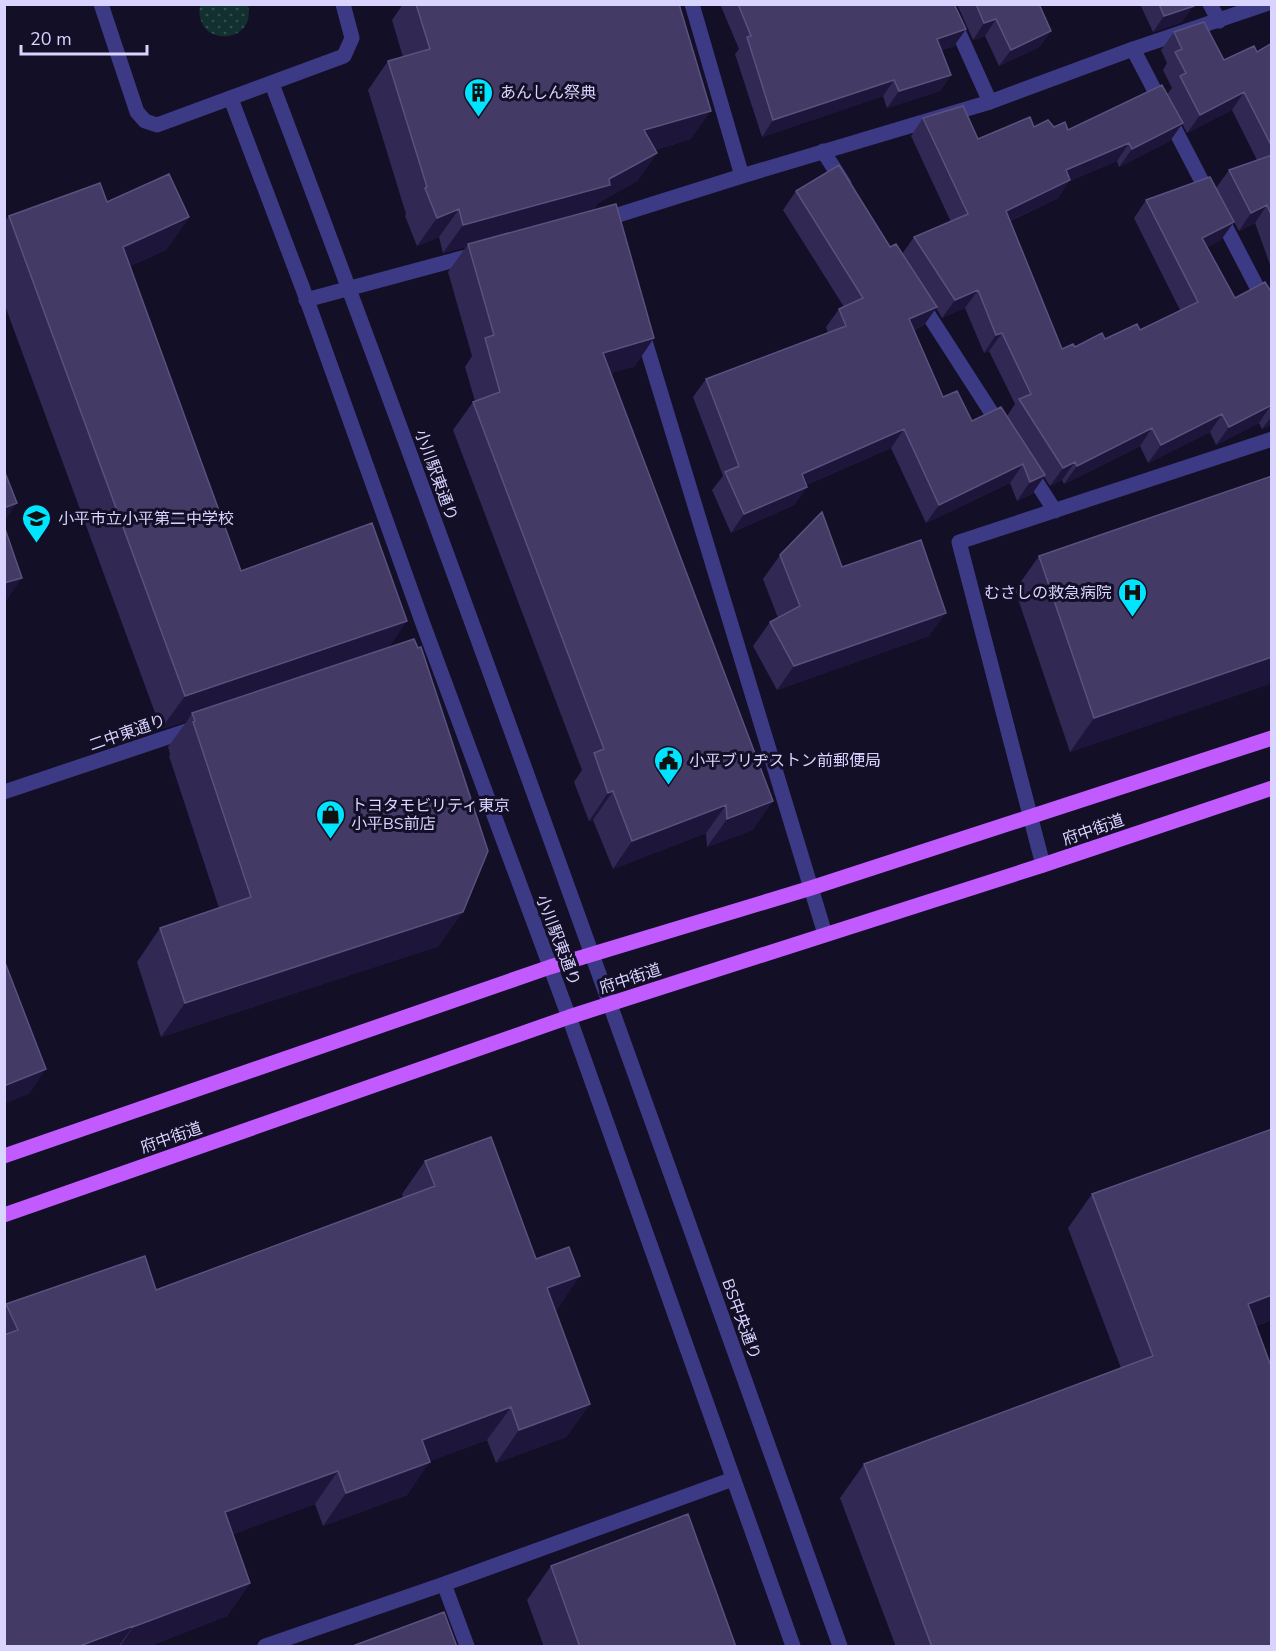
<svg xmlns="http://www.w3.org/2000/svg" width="1276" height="1651" font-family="'Nunito Sans','Noto Sans JP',sans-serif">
	<defs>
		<pattern id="grass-dots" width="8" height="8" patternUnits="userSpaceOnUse" patternTransform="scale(1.5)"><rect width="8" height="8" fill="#12302f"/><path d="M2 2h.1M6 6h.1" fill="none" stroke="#344d4e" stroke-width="1.8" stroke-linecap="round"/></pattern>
	</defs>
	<rect width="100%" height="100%" fill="#130f26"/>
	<path fill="url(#grass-dots)" d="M248,5C257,46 193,48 200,5Z"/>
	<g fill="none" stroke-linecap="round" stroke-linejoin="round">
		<path stroke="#3d3a85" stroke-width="15" d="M101,4L137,112L145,121L157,125L344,56L352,38L343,4
			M946,4L990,102
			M1210,4L1219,21
			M1133,49L1272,316
			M444,1584L467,1646
			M265,1646L444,1584L733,1479"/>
		<path stroke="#3d3a85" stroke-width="15" d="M692,4L742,176
			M272,84C468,602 653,1125 840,1646
			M231,99L303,289L423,624L569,1017L793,1646
			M823,151L844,184
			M599,221L742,176L990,102L1133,49L1266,4
			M306,300L477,254
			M919,300L1002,429
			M641,328L825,934
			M1028,469L1055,511
			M4,792L195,728
			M1043,865L959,542L1272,439"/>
		<path stroke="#c25bff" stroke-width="15" d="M4,1156L550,967L811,888L1272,738
			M4,1215L569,1017L1043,865L1272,788"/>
	</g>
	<path fill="#312854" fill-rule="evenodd" d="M403,4H679L691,139L655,150L657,153L637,181L598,203L593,210L635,366L611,373L753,830L707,847L706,833L613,869L593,820L589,821L574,782L582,770L453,430L473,402L475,401L465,367L472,356L448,272L466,247L443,253L439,237L417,246L405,216L406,214L368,90L388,61L403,57L392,20Z
		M720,4H954L966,29L954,46L942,50L951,75L940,91L887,108L883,96L762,137L735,54L739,49Z
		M957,4H1039L1051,31L1039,47L999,66L985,36L973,40Z
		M1140,4H1193L1182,22L1153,32Z
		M1174,32L1224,60L1257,52L1272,43V270L1255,223L1239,231L1216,188L1229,170L1257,160L1232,110L1187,133L1167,94L1172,88L1163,70L1167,63L1161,50Z
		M923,118L978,139L1034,127H1054L1068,130L1170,141L1119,167L1117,161L1069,181L1058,198L1010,221L1062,349L1075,347L1140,330L1180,310L1134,218L1146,200L1221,240L1207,247L1235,298L1270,291L1272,289V425L1262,429L1259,423L1216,445L1210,432L1148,463L1140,446L1064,484L1062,480L1050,486L1044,477L1032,494L1017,501L1010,483L926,523L891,448L806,485L807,487L794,505L731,533L712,490L723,476L693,397L706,379L828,333L826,327L839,309L844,307L783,210L796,191L902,254L914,237L951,222L911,136ZM936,308L942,318L965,308L984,353L989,351L1015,404L1007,416L972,421L943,397L914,330L924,325Z
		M107,202L189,217L166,250L130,266L241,571L389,648L439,946L161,1037L137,962L160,928L219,908L169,756L170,754L168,747L187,721L161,729L4,303V222L9,216Z
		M1272,476V683L1070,752L1015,590L1039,556Z
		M780,555L842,567L929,636L777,690L753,646L770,622L778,618L763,579Z
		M1272,1129V1320L1256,1326L1272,1647H896L840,1498L864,1464L1121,1368L1068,1228L1092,1194Z
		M425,1161L536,1259L557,1310H555L590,1404L566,1437L496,1463L487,1440L430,1461L407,1495L323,1526L315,1504L233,1534L250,1583L227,1616L147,1647H4V1306L6,1304L156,1290L403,1198L402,1194Z
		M551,1566L736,1647H544L527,1600Z"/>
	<path fill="#1d163a" d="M1194,6L1182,22L1153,32L1164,16Z
		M996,19L985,36L973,40L984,23Z
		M966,29L954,46L926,55L937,39Z
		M1051,31L1039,47L999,66L1011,50Z
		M951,75L940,91L887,108L899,91Z
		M894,80L883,96L762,137L773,120Z
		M1244,92L1232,110L1187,133L1200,115Z
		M711,111L691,139L624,159L644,130Z
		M1183,123L1170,141L1119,167L1132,149Z
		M1129,143L1117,161L1069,181L1058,198L994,228L1006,211L1066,170Z
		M657,153L637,181L598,203L590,214L468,244L466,247L443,253L463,225L609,179Z
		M1267,205L1255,223L1239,231L1251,213Z
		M459,209L439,237L417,246L437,218Z
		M189,217L166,250L99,280L123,247Z
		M1234,222L1221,240L1189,256L1202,238Z
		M978,290L965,308L942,318L955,300Z
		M937,307L924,325L896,337L909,319Z
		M1002,333L989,351L984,353L996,335Z
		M654,338L635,366L583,382L603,353Z
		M1271,405L1259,423L1216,445L1229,427Z
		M1222,414L1210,432L1148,463L1161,445Z
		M1272,416V425L1262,429Z
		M1152,428L1140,446L1064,484L1077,466Z
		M904,429L891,448L789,492L802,474Z
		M1075,462L1062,480L1050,486L1063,468Z
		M1023,464L1010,483L926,523L939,505Z
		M1045,475L1032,494L1017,501L1030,482Z
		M807,487L794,505L731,533L744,514Z
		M17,503L4,522V508Z
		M22,578L4,604V583Z
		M946,613L929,636L777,690L794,666Z
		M407,621L384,655L192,713L187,721L161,729L185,696Z
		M1272,657V683L1070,752L1094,718Z
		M613,791L593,820L589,821L608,793Z
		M773,801L753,830L707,847L727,819Z
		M726,805L706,833L613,869L632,841Z
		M463,912L439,946L161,1037L185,1003Z
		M46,1069L29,1094L4,1104V1086Z
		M580,1276L557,1310L523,1322L547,1288Z
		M1272,1295V1320L1224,1337L1248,1304Z
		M590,1404L566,1437L496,1463L519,1430Z
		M511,1407L487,1440L399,1473L422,1440Z
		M430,1462L407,1495L323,1526L346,1493Z
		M338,1471L315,1504L202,1546L225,1512Z
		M250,1583L227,1616L147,1647H120L133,1627Z
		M133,1626L118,1647H77Z"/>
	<path fill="#433a66" stroke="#5a527e" stroke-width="1.5" d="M416,4H679L711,111L644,130L657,153L609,179L610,185L463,225L459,209L437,218L425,188L427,187L388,61L430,49Z
		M738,4H954L966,29L937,39L951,75L899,91L894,80L773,120L747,37L751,36Z
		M976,4H1039L1051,31L1011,50L996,19L984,23Z
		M1159,4H1193L1194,6L1164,16Z
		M1204,22L1224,60L1254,46L1257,52L1272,43V147L1244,92L1200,115L1180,76L1186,73L1175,52L1182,49L1174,32Z
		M1162,85L1183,123L1132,149L1129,143L1066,170L1070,180L1006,211L1062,349L1073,344L1075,347L1102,333L1105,339L1137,324L1140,330L1198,302L1146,200L1210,177L1234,222L1202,238L1235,298L1265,282L1272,293V405L1229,427L1222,414L1161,445L1152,428L1077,466L1075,462L1063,468L1019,399L1031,394L1002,333L996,335L978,290L955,300L914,237L968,214L923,118L963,106L978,139L1030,117L1034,127L1048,120L1054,127L1065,122L1068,130Z
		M1272,155V217L1267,205L1251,213L1229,170Z
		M839,165L890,247L896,244L937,307L909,319L943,397L957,391L972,421L1001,407L1045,475L1030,482L1023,464L939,505L904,429L802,474L807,487L744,514L725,472L739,466L706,379L846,326L839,309L863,298L796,191Z
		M169,174L189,217L123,247L241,571L372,523L407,621L185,696L9,216L100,183L107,202Z
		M616,204L654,338L603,353L773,801L727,819L726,805L632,841L613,791L608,793L594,753L604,749L473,402L500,392L485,338L494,335L468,244Z
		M4,470L17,503L4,508Z
		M1272,476V657L1094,718L1039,556Z
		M822,512L842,567L921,540L946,613L794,666L770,622L800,606L780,555Z
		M4,526L22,578L4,583Z
		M414,639L418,648L421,647L488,851L463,912L185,1003L160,928L251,897L193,722L195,721L192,713Z
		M4,960L46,1069L4,1086Z
		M1272,1129V1295L1248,1304L1272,1369V1647H932L864,1464L1153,1356L1092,1194Z
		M491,1137L536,1259L569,1247L580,1276L547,1288L590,1404L519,1430L511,1407L422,1440L430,1462L346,1493L338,1471L225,1512L250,1583L133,1627V1626L77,1647H4V1335L18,1330L6,1304L145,1256L156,1290L435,1186L425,1161Z
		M688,1514L736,1647H580L551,1566Z
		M444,1612L457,1647H350Z"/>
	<defs>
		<symbol id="building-pin" viewBox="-11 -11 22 30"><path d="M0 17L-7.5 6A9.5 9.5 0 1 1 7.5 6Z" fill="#00e5ff" stroke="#130f26"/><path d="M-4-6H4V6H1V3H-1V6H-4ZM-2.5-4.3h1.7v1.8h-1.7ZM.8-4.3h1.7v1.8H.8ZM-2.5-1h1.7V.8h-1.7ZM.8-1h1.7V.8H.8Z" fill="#111"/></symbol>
		<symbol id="school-pin" viewBox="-11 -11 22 30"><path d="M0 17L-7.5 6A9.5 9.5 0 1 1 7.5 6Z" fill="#00e5ff" stroke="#130f26"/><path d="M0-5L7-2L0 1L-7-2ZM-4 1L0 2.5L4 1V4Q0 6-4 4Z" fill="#111"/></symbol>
		<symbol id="hospital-pin" viewBox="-11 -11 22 30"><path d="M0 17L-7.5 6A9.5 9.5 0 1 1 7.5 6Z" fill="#00e5ff" stroke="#130f26"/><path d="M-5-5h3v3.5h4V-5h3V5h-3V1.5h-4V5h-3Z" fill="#111"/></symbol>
		<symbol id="civic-pin" viewBox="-11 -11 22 30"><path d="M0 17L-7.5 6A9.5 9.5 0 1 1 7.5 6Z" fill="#00e5ff" stroke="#130f26"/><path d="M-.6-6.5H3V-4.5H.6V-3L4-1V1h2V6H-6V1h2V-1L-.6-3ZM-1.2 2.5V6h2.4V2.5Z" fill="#111"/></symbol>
		<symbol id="shop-pin" viewBox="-11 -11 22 30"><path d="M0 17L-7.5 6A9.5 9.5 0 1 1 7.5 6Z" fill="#00e5ff" stroke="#130f26"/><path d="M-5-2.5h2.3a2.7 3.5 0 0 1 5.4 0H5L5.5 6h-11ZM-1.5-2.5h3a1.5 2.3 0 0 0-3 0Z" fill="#111"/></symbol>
	</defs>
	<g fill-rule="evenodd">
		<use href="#building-pin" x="462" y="76" width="33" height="45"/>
		<use href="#school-pin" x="20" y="502" width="33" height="45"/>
		<use href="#hospital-pin" x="1116" y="576" width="33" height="45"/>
		<use href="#civic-pin" x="652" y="744" width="33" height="45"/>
		<use href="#shop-pin" x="314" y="798" width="33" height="45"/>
	</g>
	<g text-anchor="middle" stroke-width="6" stroke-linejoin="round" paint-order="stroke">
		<g font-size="16" fill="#d9d4ff" stroke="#130f26" text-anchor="start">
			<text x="500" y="98">あんしん祭典</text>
			<text x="58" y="524">小平市立小平第二中学校</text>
			<text x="1112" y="598" text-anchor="end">むさしの救急病院</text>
			<text x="689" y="766">小平ブリヂストン前郵便局</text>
			<text x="351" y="811">トヨタモビリティ東京<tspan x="351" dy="18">小平BS前店</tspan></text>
		</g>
		<g font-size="16" fill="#d9d4ff" stroke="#130f26">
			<text transform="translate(437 475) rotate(70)" y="6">小川駅東通り</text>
			<text transform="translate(127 732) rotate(-19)" y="6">二中東通り</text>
			<text transform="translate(1093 829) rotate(-19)" y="6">府中街道</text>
			<text transform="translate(559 940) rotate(69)" y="6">小川駅東通り</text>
			<text transform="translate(630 978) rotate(-18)" y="6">府中街道</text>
			<text transform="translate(171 1137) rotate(-19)" y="6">府中街道</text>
			<text transform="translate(742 1319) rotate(70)" y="6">BS中央通り</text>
		</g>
	</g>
	<rect width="1276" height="1651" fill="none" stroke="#d9d4ff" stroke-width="12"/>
	<path d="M21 45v9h126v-9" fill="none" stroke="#d9d4ff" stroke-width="3"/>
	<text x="30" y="45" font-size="18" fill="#d9d4ff" stroke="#130f26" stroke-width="4.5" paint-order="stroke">20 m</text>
</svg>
